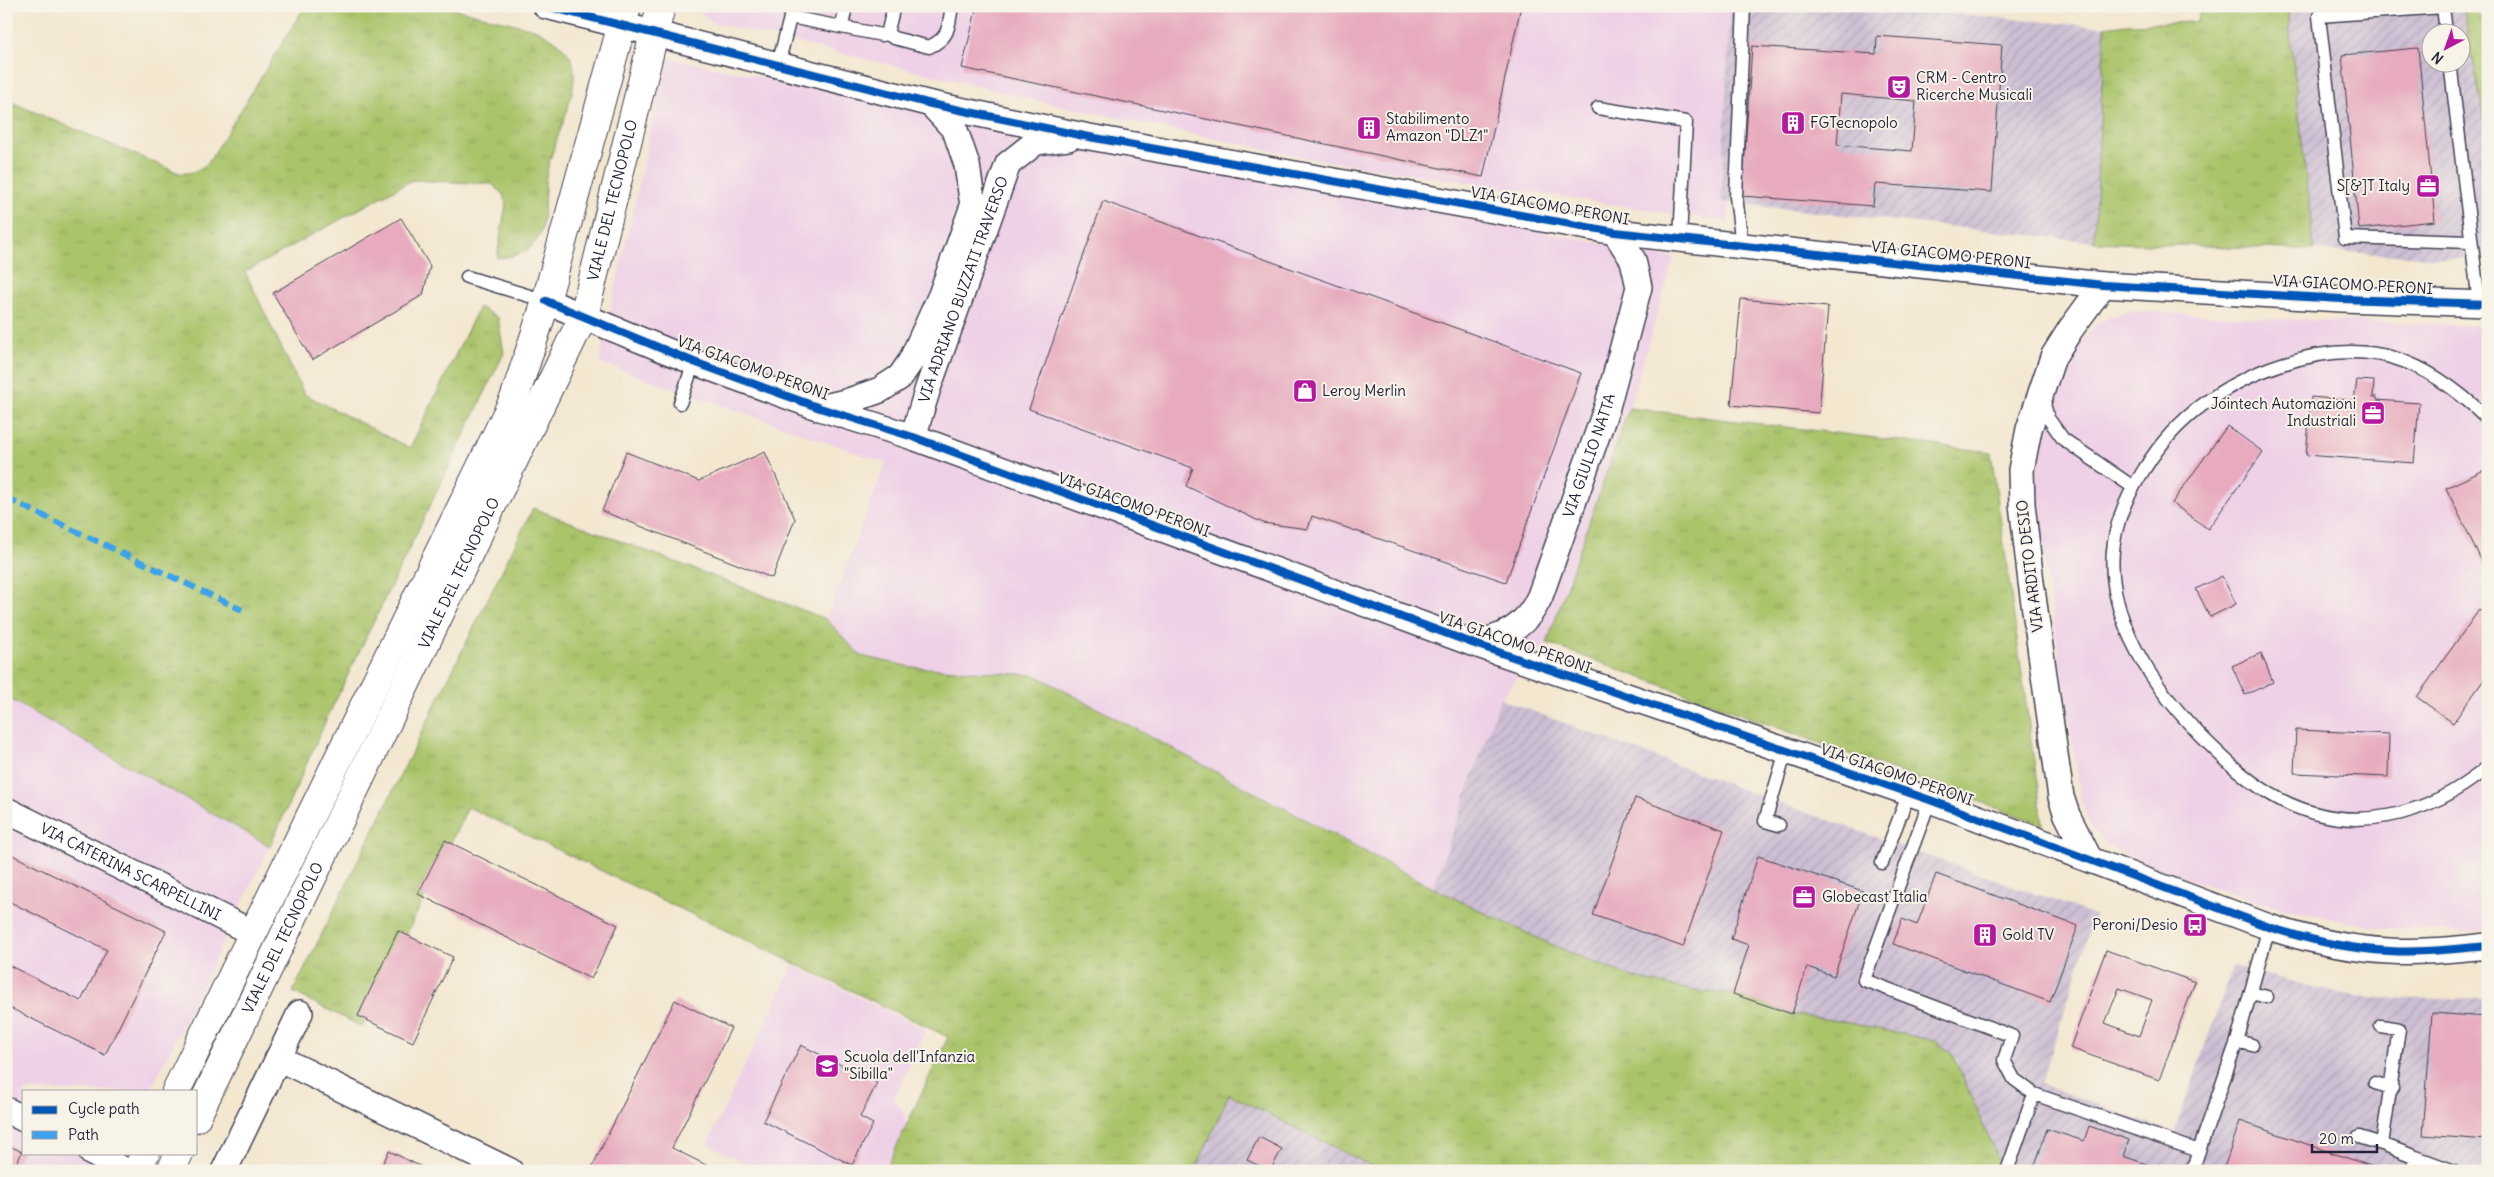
<svg xmlns="http://www.w3.org/2000/svg" width="2494" height="1177" font-family="Delius,sans-serif">
	<defs>
		<pattern id="industrial-furrows" width="10" height="10" patternUnits="userSpaceOnUse" patternTransform="scale(1.25)"><rect width="10" height="10" fill="#ccbed3"/><path d="M-1 1l2-2M0 10L10 0M9 11l2-2" fill="none" stroke="#afa3b6"/></pattern>
		<pattern id="grass-tufts" width="24" height="20" patternUnits="userSpaceOnUse" patternTransform="scale(1.25)"><rect width="24" height="20" fill="#aac46a"/><path d="M3 7l-1-3M5 7V3M7 7l1-3M15 17l-1-3M17 17v-4M19 17l1-3" fill="none" stroke="#92a85d"/></pattern>
	</defs>
	<rect width="100%" height="100%" fill="#f7f3e8"/>
	<filter id="ink" filterUnits="userSpaceOnUse"><feTurbulence type="fractalNoise" baseFrequency=".02" numOctaves="2"/><feDisplacementMap in="SourceGraphic" scale="10" xChannelSelector="R" yChannelSelector="G"/><feConvolveMatrix kernelMatrix="1 2 1 2 8 2 1 2 1" color-interpolation-filters="sRGB"/></filter>
	<filter id="wash" filterUnits="userSpaceOnUse"><feTurbulence type="fractalNoise" baseFrequency=".0096" numOctaves="4" result="noise"/><feDisplacementMap in="SourceGraphic" scale="20" xChannelSelector="R" yChannelSelector="G"/><feGaussianBlur stdDeviation="1.12" result="paint"/><feColorMatrix in="noise" values="0 0 0 0 0 0 0 0 0 0 0 0 0 0 0 0 0 1.4 0 .05"/><feComposite in="paint" operator="in"/></filter>
	<g filter="url(#wash)">
		<rect width="100%" height="100%" fill="#f3e7d0"/>
		<path fill="#eed0e7" d="M695,6H1730L1721,202L1729,203V222L1301,157L1044,102L711,22Z
			M667,58L1674,258L1629,408L1547,643L1500,699L1433,888L1035,675L911,667L861,656L826,619L886,463L599,362Z
			M2131,311L2270,319L2488,326V930L2467,932L2375,927L2271,906L2175,875L2118,851L2107,844L2090,826L2082,804L2044,555L2036,485L2037,465L2062,383L2074,354L2083,339L2096,325L2107,318Z
			M6,697L270,846L150,1091H24V1153H119L110,1171H6Z
			M793,965L926,1030L893,1101L903,1110L907,1126L885,1171H760L707,1144Z"/>
		<path fill="url(#industrial-furrows)" fill-rule="evenodd" d="M1730,6H1910V10L2105,27L2094,242L1721,202Z
			M2287,6H2463L2488,141V261L2314,250ZM2432,32H2462V62H2432Z
			M1500,699L1760,796L2095,915L2041,1084L2174,1133L2233,966L2343,995L2397,999L2488,998V1171H1996L1999,1162L1984,1164L1957,1059L1936,1041L1844,1022L1792,1014L1733,994L1695,991L1634,978L1552,945L1433,888Z
			M1229,1093L1381,1171H1195Z"/>
		<path fill="url(#grass-tufts)" stroke="#667352" d="M305,6H443L534,29C551,37 574,50 574,71C576,100 553,142 547,172C543,188 546,223 539,236C531,253 513,257 497,258L506,203L503,195L492,184L412,180L245,272L304,394L410,448L479,307L498,318L504,353L327,718L270,846L6,697V100L179,173C193,174 200,171 210,160Z
			M2210,6H2287L2314,250L2094,242L2105,27L2127,24L2198,22L2200,8Z
			M2463,6H2488V141Z
			M1629,408L1991,452L2043,825L1547,643Z
			M533,508L826,619L861,656L911,667L1035,675L1433,888L1552,945L1634,978L1695,991L1733,994L1792,1014L1844,1022L1936,1041L1953,1055L1999,1161L1996,1171H1381L1229,1094L1195,1171H885L948,1037L468,807L362,1027L293,992Z"/>
		<g id="blocks">
			<path fill="#e7aabe" fill-rule="evenodd" d="M977,6H1521L1483,177L962,68Z
				M1877,36L2002,45L1992,192L1875,184L1873,206L1742,196L1752,46L1876,54ZM1841,94L1916,101L1912,151L1837,145Z
				M2418,48L2435,221L2359,229L2342,55Z
				M1103,201L1581,373L1506,582L1312,516L1308,529L1263,523L1186,486L1193,468L1029,409Z
				M401,218L430,266L423,295L312,360L273,293Z
				M1741,299L1828,307L1819,413L1731,405Z
				M2357,380L2374,381L2373,397H2377V400L2419,403L2414,463L2306,455L2311,397L2354,401Z
				M2227,426L2263,452L2208,529L2172,503Z
				M626,452L699,481L765,452L795,519L772,578L602,511Z
				M2484,470L2488,478V574L2446,488Z
				M2222,576L2236,604L2210,617L2196,589Z
				M2479,610L2488,616V674L2453,723L2417,697Z
				M2261,653L2273,682L2245,695L2232,666Z
				M2296,730L2389,734L2388,777L2294,773Z
				M1635,798L1724,830L1683,947L1593,915Z
				M445,840L618,925L591,979L418,894Z
				M6,852L166,931L105,1055L6,1006V964L81,1001L107,950L6,900Z
				M1758,856L1863,891L1834,976L1807,967L1792,1014L1733,994L1749,945L1731,939Z
				M1936,874L2078,926L2050,1002L1893,944L1902,919L1917,925Z
				M398,931L453,957L413,1042L358,1016Z
				M2106,950L2195,982L2159,1080L2070,1048ZM2119,988L2152,1000L2139,1036L2105,1023Z
				M675,1000L731,1028L672,1148L718,1171H590Z
				M2432,1013L2488,1017V1140L2423,1135Z
				M801,1045L877,1083L860,1117L873,1124L852,1165L763,1121Z
				M2240,1121L2382,1170V1171H2223Z
				M2089,1126L2129,1140L2123,1156L2158,1168L2157,1171H2033L2047,1129L2084,1141Z
				M1259,1137L1282,1149L1270,1171L1247,1160Z
				M6,1144L22,1152L13,1171H6Z
				M389,1151L430,1171H379Z"/>
		</g>
	</g>
	<g filter="url(#ink)">
		<use href="#blocks" fill-opacity="0" stroke="#414051" stroke-width="1"/>
		<g fill="none" stroke-linecap="round" stroke-linejoin="round">
			<defs>
				<path id="lane" d="M790,17L882,35L887,34L894,38L929,47C950,37 948,28 952,6
					M842,26L846,6
					M2446,32L2443,7L2319,16L2345,238L2471,242
					M887,34L894,6
					M2450,62L2479,304
					M778,65L793,6
					M1598,108L1686,122L1680,239
					M1742,246L1736,196L1744,6
					M467,277L546,301
					M2043,400L2048,418L2063,439L2133,487
					M680,403L694,362
					M2488,419C2424,357 2368,336 2282,364C2226,382 2176,417 2145,468C2134,485 2123,504 2118,524C2095,603 2148,682 2201,736C2225,760 2250,784 2281,800C2353,837 2428,816 2488,767
					M1930,800L1864,980L2012,1036L2004,1060L2014,1079L2034,1094
					M1779,825L1765,821L1786,751
					M1882,863L1909,793
					M2251,993L2267,997
					M2381,1026L2399,1029L2382,1144L2416,1157
					M2237,1041L2252,1045
					M2375,1083L2392,1088
					M2359,1137L2382,1144
					M2007,1171L2034,1094L2199,1151
					M2192,1171L2237,1041L2269,927
					M2411,1171L2416,1157L2454,1171"/>
				<g id="street">
					<path d="M546,6L931,104L1084,136L1615,232L2103,285L2342,299L2488,304"/>
					<path d="M546,301L694,362L820,408L913,437L1472,643L1930,800L2269,927C2308,940 2348,949 2389,951C2422,953 2455,949 2488,946"/>
					<path d="M820,408L846,402L880,390L900,377L911,361L941,295L973,206L967,165L955,130L931,104"/>
					<path id="s1" d="M913,437L928,388L1008,164L1036,142L1068,138"/>
					<path id="s2" d="M1472,643C1504,639 1527,626 1540,596L1607,407L1639,287L1633,260L1615,232"/>
					<path id="s3" d="M6,810L253,933"/>
					<path d="M2090,860L2067,815L2061,797L2031,582L2022,504L2021,470L2029,429L2053,357L2070,330L2103,285"/>
					<path d="M278,1058L510,1171"/>
					<path d="M6,1110L24,1119"/>
					<path d="M92,1153L126,1171"/>
					<path d="M224,1171L300,1013"/>
				</g>
				<g id="secondary">
					<path d="M176,1091L514,399L546,301L627,6"/>
					<path id="s4" d="M196,1118L584,315L661,6"/>
					<path d="M137,1171L145,1153"/>
					<path d="M171,1171L179,1153"/>
				</g>
			</defs>
			<use href="#lane" stroke="#414051" stroke-width="15"/>
			<use href="#street" stroke="#414051" stroke-width="28"/>
			<use href="#secondary" stroke="#414051" stroke-width="30"/>
			<use href="#lane" stroke="#fff" stroke-width="12"/>
			<use href="#street" stroke="#fff" stroke-width="25"/>
			<use href="#secondary" stroke="#fff" stroke-width="28"/>
			<path stroke="#3ea2ec" stroke-width="6" stroke-dasharray="12 6" stroke-linecap="butt" d="M6,498L242,610"/>
			<defs>
				<path id="cycleway" d="M546,6L931,104L1084,136L1615,232L2103,285L2342,299L2488,304
					M546,301L694,362L820,408L913,437L1472,643L1930,800L2269,927C2308,940 2348,949 2389,951C2422,953 2455,949 2488,946"/>
			</defs>
			<use href="#cycleway" stroke="#f7f3e8" stroke-width="11"/>
			<use href="#cycleway" stroke="#0057b8" stroke-width="8"/>
		</g>
	</g>
	<defs>
		<symbol id="theatre-square" viewBox="-11 -11 22 22"><rect x="-9" y="-9" width="18" height="18" rx="4" fill="#b5179e" stroke="#f7f3e8"/><path d="M-5-5.5Q0-4 5-5.5V0Q5 5 0 6Q-5 5-5 0ZM-3.3-2.5H-1v1.5H-3.3ZM1-2.5H3.3v1.5H1ZM-2.8 1Q0 5.5 2.8 1Z" fill="#fff"/></symbol>
		<symbol id="building-square" viewBox="-11 -11 22 22"><rect x="-9" y="-9" width="18" height="18" rx="4" fill="#b5179e" stroke="#f7f3e8"/><path d="M-4-6H4V6H1V3H-1V6H-4ZM-2.5-4.3h1.7v1.8h-1.7ZM.8-4.3h1.7v1.8H.8ZM-2.5-1h1.7V.8h-1.7ZM.8-1h1.7V.8H.8Z" fill="#fff"/></symbol>
		<symbol id="office-square" viewBox="-11 -11 22 22"><rect x="-9" y="-9" width="18" height="18" rx="4" fill="#b5179e" stroke="#f7f3e8"/><path d="M-6-3h4V-5.5h4V-3h4V5H-6ZM-1-4.5V-3h2v-1.5ZM-6 0V1H6V0Z" fill="#fff"/></symbol>
		<symbol id="shop-square" viewBox="-11 -11 22 22"><rect x="-9" y="-9" width="18" height="18" rx="4" fill="#b5179e" stroke="#f7f3e8"/><path d="M-5-2.5h2.3a2.7 3.5 0 0 1 5.4 0H5L5.5 6h-11ZM-1.5-2.5h3a1.5 2.3 0 0 0-3 0Z" fill="#fff"/></symbol>
		<symbol id="bus-square" viewBox="-11 -11 22 22"><rect x="-9" y="-9" width="18" height="18" rx="4" fill="#b5179e" stroke="#f7f3e8"/><path d="M-5-6H5V4H4V6H2V4H-2V6H-4V4H-5ZM-3.5-4V0h7V-4ZM-3.5 1.2v1.5H-2V1.2ZM2 1.2v1.5H3.5V1.2Z" fill="#fff"/></symbol>
		<symbol id="school-square" viewBox="-11 -11 22 22"><rect x="-9" y="-9" width="18" height="18" rx="4" fill="#b5179e" stroke="#f7f3e8"/><path d="M0-5L7-2L0 1L-7-2ZM-4 1L0 2.5L4 1V4Q0 6-4 4Z" fill="#fff"/></symbol>
	</defs>
	<g fill-rule="evenodd">
		<use href="#theatre-square" x="1885" y="73" width="28" height="28"/>
		<use href="#building-square" x="1779" y="109" width="28" height="28"/>
		<use href="#building-square" x="1355" y="114" width="28" height="28"/>
		<use href="#office-square" x="2414" y="172" width="28" height="28"/>
		<use href="#shop-square" x="1291" y="377" width="28" height="28"/>
		<use href="#office-square" x="2359" y="399" width="28" height="28"/>
		<use href="#office-square" x="1790" y="883" width="28" height="28"/>
		<use href="#bus-square" x="2181" y="911" width="28" height="28"/>
		<use href="#building-square" x="1971" y="921" width="28" height="28"/>
		<use href="#school-square" x="813" y="1052" width="28" height="28"/>
	</g>
	<g text-anchor="middle" stroke-width="4" stroke-linejoin="round" paint-order="stroke">
		<g font-size="15" fill="#22223b" stroke="#f7f3e8" text-anchor="start">
			<text x="1916" y="83">CRM - Centro<tspan x="1916" dy="17">Ricerche Musicali</tspan></text>
			<text x="1386" y="124">Stabilimento<tspan x="1386" dy="17">Amazon "DLZ1"</tspan></text>
			<text x="1810" y="128">FGTecnopolo</text>
			<text x="2410" y="191" text-anchor="end">S[&amp;]T Italy</text>
			<text x="1322" y="396">Leroy Merlin</text>
			<text x="2356" y="409" text-anchor="end">Jointech Automazioni<tspan x="2356" dy="17">Industriali</tspan></text>
			<text x="1822" y="902">Globecast Italia</text>
			<text x="2178" y="930" text-anchor="end">Peroni/Desio</text>
			<text x="2002" y="940">Gold TV</text>
			<text x="844" y="1062">Scuola dell'Infanzia<tspan x="844" dy="17">"Sibilla"</tspan></text>
		</g>
		<g font-size="15" fill="#22223b" stroke="#f7f3e8">
			<text dy="5" stroke="none"><textPath href="#s4" startOffset="1010">VIALE DEL TECNOPOLO</textPath></text>
			<text transform="translate(1550 206) rotate(10)" y="5">VIA GIACOMO PERONI</text>
			<text transform="translate(1951 255) rotate(6)" y="5">VIA GIACOMO PERONI</text>
			<text transform="translate(2353 285) rotate(3)" y="5">VIA GIACOMO PERONI</text>
			<text dy="5" stroke="none"><textPath href="#s1" startOffset="156">VIA ADRIANO BUZZATI TRAVERSO</textPath></text>
			<text transform="translate(753 368) rotate(20)" y="5">VIA GIACOMO PERONI</text>
			<text dy="5" stroke="none"><textPath href="#s2" startOffset="236">VIA GIULIO NATTA</textPath></text>
			<text transform="translate(1134 505) rotate(20)" y="5">VIA GIACOMO PERONI</text>
			<text transform="translate(2030 566) rotate(-97)" y="5">VIA ARDITO DESIO</text>
			<text dy="5" stroke="none"><textPath href="#s4" startOffset="605">VIALE DEL TECNOPOLO</textPath></text>
			<text transform="translate(1515 643) rotate(19)" y="5">VIA GIACOMO PERONI</text>
			<text transform="translate(1897 775) rotate(19)" y="5">VIA GIACOMO PERONI</text>
			<text dy="5" stroke="none"><textPath href="#s3" startOffset="139">VIA CATERINA SCARPELLINI</textPath></text>
			<text dy="5" stroke="none"><textPath href="#s4" startOffset="200">VIALE DEL TECNOPOLO</textPath></text>
		</g>
	</g>
	<rect width="2494" height="1177" fill="none" stroke="#f7f3e8" stroke-width="25"/>
	<rect x="22" y="1090" width="175" height="65" fill="#f7f3e8" stroke="#a29fa3"/>
	<rect x="32" y="1106" width="25" height="8" fill="#0057b8" stroke="#a29fa3"/>
	<text x="68" y="1114" font-size="15" fill="#22223b">Cycle path</text>
	<rect x="32" y="1131" width="25" height="8" fill="#3ea2ec" stroke="#a29fa3"/>
	<text x="68" y="1140" font-size="15" fill="#22223b">Path</text>
	<g transform="translate(2446 48) rotate(221)"><circle r="24" fill="#f7f3e8" stroke="#a29fa3"/>
	<path d="M0-4L9 19L0 12L-9 19Z" fill="#b5179e"/>
	<text y="-8" font-size="14" font-weight="bold" text-anchor="middle" fill="#22223b">N</text>
	</g>
	<path d="M2312 1144v8h65v-8" fill="none" stroke="#22223b" stroke-width="2.5"/>
	<text x="2319" y="1144" font-size="15" fill="#22223b" stroke="#f7f3e8" stroke-width="4" paint-order="stroke">20 m</text>
</svg>
